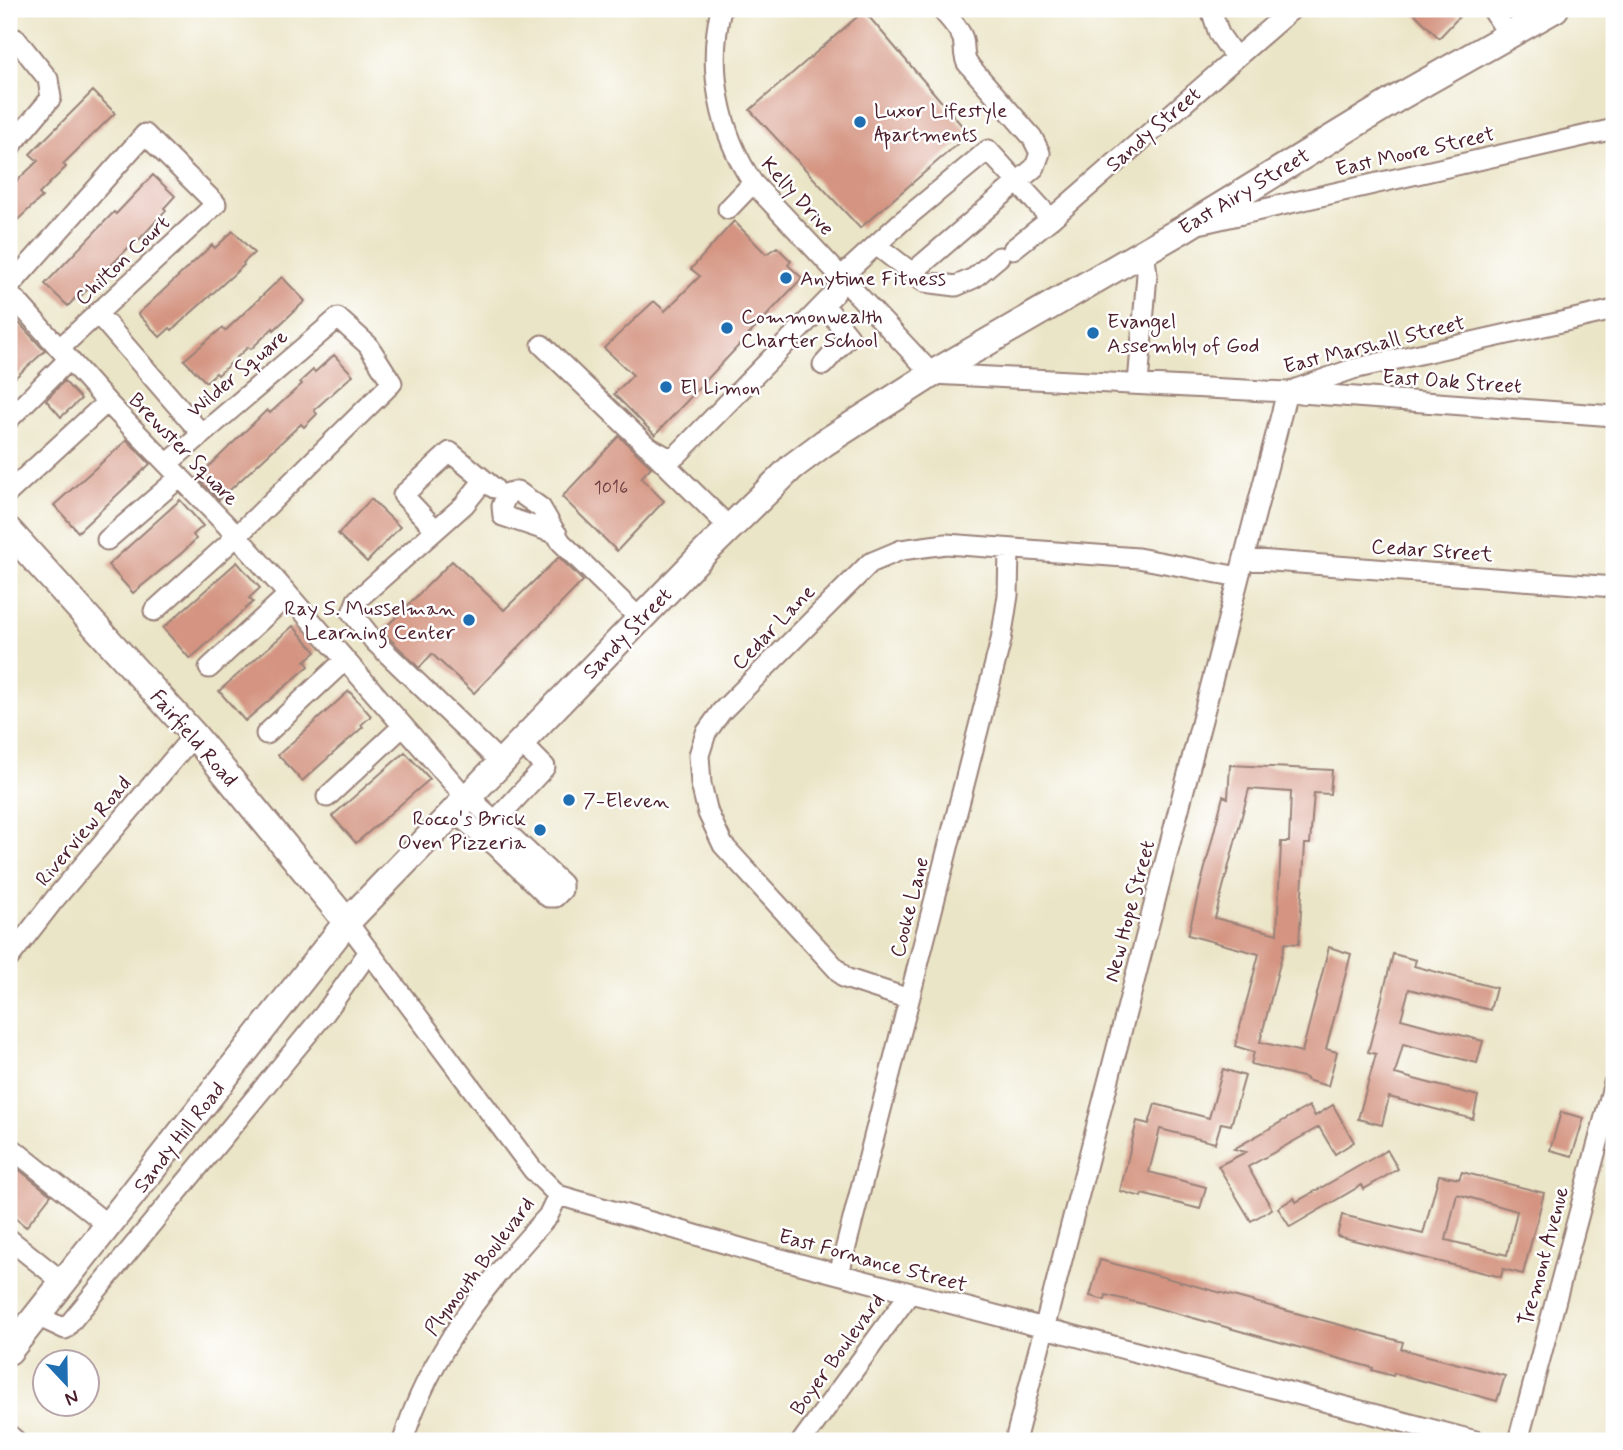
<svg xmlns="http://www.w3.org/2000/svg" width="1623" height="1450" font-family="Mynerve,sans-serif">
	<rect width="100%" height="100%" fill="#fff"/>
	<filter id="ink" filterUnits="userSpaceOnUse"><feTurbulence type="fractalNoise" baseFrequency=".0143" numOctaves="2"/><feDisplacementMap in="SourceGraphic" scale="14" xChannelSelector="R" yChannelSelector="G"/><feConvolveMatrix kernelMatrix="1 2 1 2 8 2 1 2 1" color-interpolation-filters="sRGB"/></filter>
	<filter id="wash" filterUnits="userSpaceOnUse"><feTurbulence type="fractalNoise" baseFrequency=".00686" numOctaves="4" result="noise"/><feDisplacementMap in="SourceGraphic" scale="28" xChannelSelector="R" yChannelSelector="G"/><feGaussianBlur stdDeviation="1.57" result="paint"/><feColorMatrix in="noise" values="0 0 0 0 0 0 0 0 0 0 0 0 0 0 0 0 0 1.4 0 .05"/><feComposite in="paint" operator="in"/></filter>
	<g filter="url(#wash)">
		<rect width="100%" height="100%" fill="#ebe5c7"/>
		<g id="blocks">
			<path fill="#d49481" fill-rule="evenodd" d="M1410,9H1452L1459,17L1439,38Z
				M864,11L969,134L860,228L750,110Z
				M93,91L115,113L63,164L66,167L39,194L42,197L9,228V188L38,161L30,154Z
				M153,175L175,196L164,208L166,210L138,241L136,240L80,297L78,295L68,306L45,284L114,212L116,214Z
				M734,221L766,254L777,247L791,261L788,265L802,278L655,435L614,394L633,375L604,348L654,301L665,311L700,276L691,269Z
				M233,231L254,253L243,263L244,265L172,330L170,328L160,337L138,314L212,245L215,248Z
				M282,277L305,301L274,330L273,328L251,349L248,347L218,375L216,373L206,382L184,360L222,328L225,331Z
				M19,323L45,351L9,383V333Z
				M334,355L353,375L314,410L317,414L304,427L301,424L219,500L197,478L267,410L270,413L302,384L300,382L313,370L315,372Z
				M64,381L81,399L61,417L46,400Z
				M619,436L651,467L641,478L664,501L617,551L562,497Z
				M127,440L150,464L78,532L54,505Z
				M371,499L400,527L367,562L338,534Z
				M180,500L203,526L193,535L196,539L183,552L133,593L108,565Z
				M559,557L583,581L474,693L432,654L419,668L382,631L452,561L504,610Z
				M237,562L260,588L249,598L253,602L190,659L163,628Z
				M293,626L316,652L305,661L309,666L245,721L219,691Z
				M349,691L371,716L361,725L363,727L302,781L278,755Z
				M405,752L430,779L356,843L332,816Z
				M1230,765L1332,770L1330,794L1314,793L1310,844H1305L1299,944L1285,943L1260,1042L1302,1052L1329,947L1351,954L1326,1049L1337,1052L1328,1086L1306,1080V1078L1251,1064L1254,1052L1235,1046L1259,954L1188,935L1223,796L1228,798ZM1249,789L1291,792L1289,842H1281L1277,934L1215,918Z
				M1393,954L1416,960L1414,966L1496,988L1490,1010L1409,989L1401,1019L1483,1041L1477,1063L1403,1044L1395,1074L1478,1096L1473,1119L1389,1097L1382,1125L1358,1119L1376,1054L1368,1052Z
				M1223,1069L1245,1076L1231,1125L1221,1123L1215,1143L1160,1129L1149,1172L1206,1187L1200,1209L1142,1194V1197L1120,1191L1137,1121L1149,1124L1155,1104L1209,1118Z
				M1333,1105L1354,1142L1335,1154L1319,1127L1248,1167L1272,1209L1251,1221L1218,1166L1246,1152L1234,1149L1309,1106L1315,1116Z
				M1561,1112L1584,1118L1572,1156L1550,1150Z
				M1387,1150L1398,1169L1364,1189L1362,1185L1290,1227L1278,1208L1294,1198L1296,1202Z
				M18,1169L51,1195L26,1227L9,1213V1180Z
				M1462,1172L1544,1193L1523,1274L1503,1269L1501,1277L1337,1236L1342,1215L1423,1234L1439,1175L1459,1179ZM1457,1194L1517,1211L1507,1255L1446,1240Z
				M1100,1260L1403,1342L1401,1349L1505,1376L1497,1401L1394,1373L1393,1376L1372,1370L1373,1368L1143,1304L1106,1295L1105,1300L1090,1296Z"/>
		</g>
	</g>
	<g filter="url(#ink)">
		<use href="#blocks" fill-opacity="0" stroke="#9a8279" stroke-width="2"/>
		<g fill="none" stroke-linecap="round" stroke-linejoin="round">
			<defs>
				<path id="minor" d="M721,9C707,68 719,132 753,183L932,374L1287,392L1614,416
					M1211,9L1219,34L1235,57
					M1492,9L1508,34
					M9,38L16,39L48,79L51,98L9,148
					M728,209L753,183
					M1203,223L1614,129
					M876,245L924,282L956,286L974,278L999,257
					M1013,249L1051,219L1292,9
					M912,273L1035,167L1040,153L1032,137L967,63C963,55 965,48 963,39C959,28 949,18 941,9
					M9,287L145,134L216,204L60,348
					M9,296L17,301L107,402L237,536L392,383L368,345L338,318L167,464
					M97,313L201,433
					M542,345L647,446L667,457L677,455L835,293L841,277L901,222L988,150L1051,219
					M823,365L849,336L824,305
					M1138,384L1147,274L1144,251
					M1296,389L1353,369L1614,310
					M9,419L69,359
					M653,452L729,527
					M484,480L464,505L357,600L352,613L374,641L501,763
					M9,492L107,402
					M435,529L403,495L450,452L494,488
					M557,534L503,516L502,506L508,493L517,491L541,508L561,542L640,619
					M107,540L180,477
					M1245,559L1614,587
					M154,611L237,536L467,799
					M209,668L288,595
					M266,734L345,660
					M327,797L403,726
					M454,812L496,846L548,897H555L562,890V884L469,797
					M495,821L545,767L521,743
					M347,922L533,1170L558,1195L758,1253L1476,1441
					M9,958L54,900L194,735
					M909,999L845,978L723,845L708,813L701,784L699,755L706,733L721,712L870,563L901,550L946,544L1138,558L1239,577
					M9,1146L109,1226
					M9,1239L64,1283
					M839,1274L1001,640L1008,595L1009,549
					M37,1316L65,1329L325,1013L368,953
					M9,1435L16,1441
					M403,1441C429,1354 487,1282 548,1216L558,1195
					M802,1441L910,1293
					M1015,1441L1287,392
					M1518,1441L1614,1083"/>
				<path id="major" d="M9,531L194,735L347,922
					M9,1351L347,922L701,556L792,467L824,443L932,374L1185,228L1401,96L1555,9"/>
			</defs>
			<use href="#minor" stroke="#9a8279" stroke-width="23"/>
			<use href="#major" stroke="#9a8279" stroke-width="30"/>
			<use href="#minor" stroke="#fff" stroke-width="19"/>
			<use href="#major" stroke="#fff" stroke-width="26"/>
		</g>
	</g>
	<g fill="#1f6fb2" stroke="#fff" stroke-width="2.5">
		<circle cx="860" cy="122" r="7"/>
		<circle cx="786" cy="278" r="7"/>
		<circle cx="727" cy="328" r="7"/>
		<circle cx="1093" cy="333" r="7"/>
		<circle cx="666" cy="387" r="7"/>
		<circle cx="469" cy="620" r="7"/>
		<circle cx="569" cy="800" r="7"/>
		<circle cx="540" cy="830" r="7"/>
	</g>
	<g text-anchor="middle" stroke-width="5" stroke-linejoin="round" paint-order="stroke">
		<g font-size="18" fill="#6c3c40">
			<text x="611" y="493">1016</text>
		</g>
		<g font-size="21" fill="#4a1f2b" stroke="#fff" text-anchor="start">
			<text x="874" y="117">Luxor Lifestyle<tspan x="874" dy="24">Apartments</tspan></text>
			<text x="800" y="285">Anytime Fitness</text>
			<text x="741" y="323">Commonwealth<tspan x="741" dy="24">Charter School</tspan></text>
			<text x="1107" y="328">Evangel<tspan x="1107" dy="24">Assembly of God</tspan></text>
			<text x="680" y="394">El Limon</text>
			<text x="455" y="615" text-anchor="end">Ray S. Musselman<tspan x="455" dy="24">Learning Center</tspan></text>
			<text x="583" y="807">7-Eleven</text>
			<text x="526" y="825" text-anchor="end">Rocco's Brick<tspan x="526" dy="24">Oven Pizzeria</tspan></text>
		</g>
		<g font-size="21" fill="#4a1f2b" stroke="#fff">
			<text transform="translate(1153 129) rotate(-41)" y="7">Sandy Street</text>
			<text transform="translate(1415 151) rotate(-13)" y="7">East Moore Street</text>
			<text transform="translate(1244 191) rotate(-31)" y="7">East Airy Street</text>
			<text transform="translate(798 196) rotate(48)" y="7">Kelly Drive</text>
			<text transform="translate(122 260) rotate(-43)" y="7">Chilton Court</text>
			<text transform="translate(1374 344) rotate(-14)" y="7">East Marshall Street</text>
			<text transform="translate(237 373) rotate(-40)" y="7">Wilder Square</text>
			<text transform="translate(1452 381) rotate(4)" y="7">East Oak Street</text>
			<text transform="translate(184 449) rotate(46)" y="7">Brewster Square</text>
			<text transform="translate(1432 550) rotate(4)" y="7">Cedar Street</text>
			<text transform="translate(773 627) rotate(-46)" y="7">Cedar Lane</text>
			<text transform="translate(627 633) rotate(-46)" y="7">Sandy Street</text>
			<text transform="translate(194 738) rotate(49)" y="7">Fairfield Road</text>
			<text transform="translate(83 831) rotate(-50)" y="7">Riverview Road</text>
			<text transform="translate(909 907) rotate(-76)" y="7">Cooke Lane</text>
			<text transform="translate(1129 911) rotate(-75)" y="7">New Hope Street</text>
			<text transform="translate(179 1137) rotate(-52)" y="7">Sandy Hill Road</text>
			<text transform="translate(1543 1256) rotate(-75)" y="7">Tremont Avenue</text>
			<text transform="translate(873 1260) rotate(15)" y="7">East Fornance Street</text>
			<text transform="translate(479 1266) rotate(-53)" y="7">Plymouth Boulevard</text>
			<text transform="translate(837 1354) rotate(-54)" y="7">Boyer Boulevard</text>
		</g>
	</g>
	<rect width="1623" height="1450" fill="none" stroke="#fff" stroke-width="35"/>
	<g transform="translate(66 1383) rotate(158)"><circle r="33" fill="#ffffff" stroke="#b7a5aa" stroke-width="2"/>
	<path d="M0-5L12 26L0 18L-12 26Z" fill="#1f6fb2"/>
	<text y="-10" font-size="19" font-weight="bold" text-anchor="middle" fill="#4a1f2b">N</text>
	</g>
</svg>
